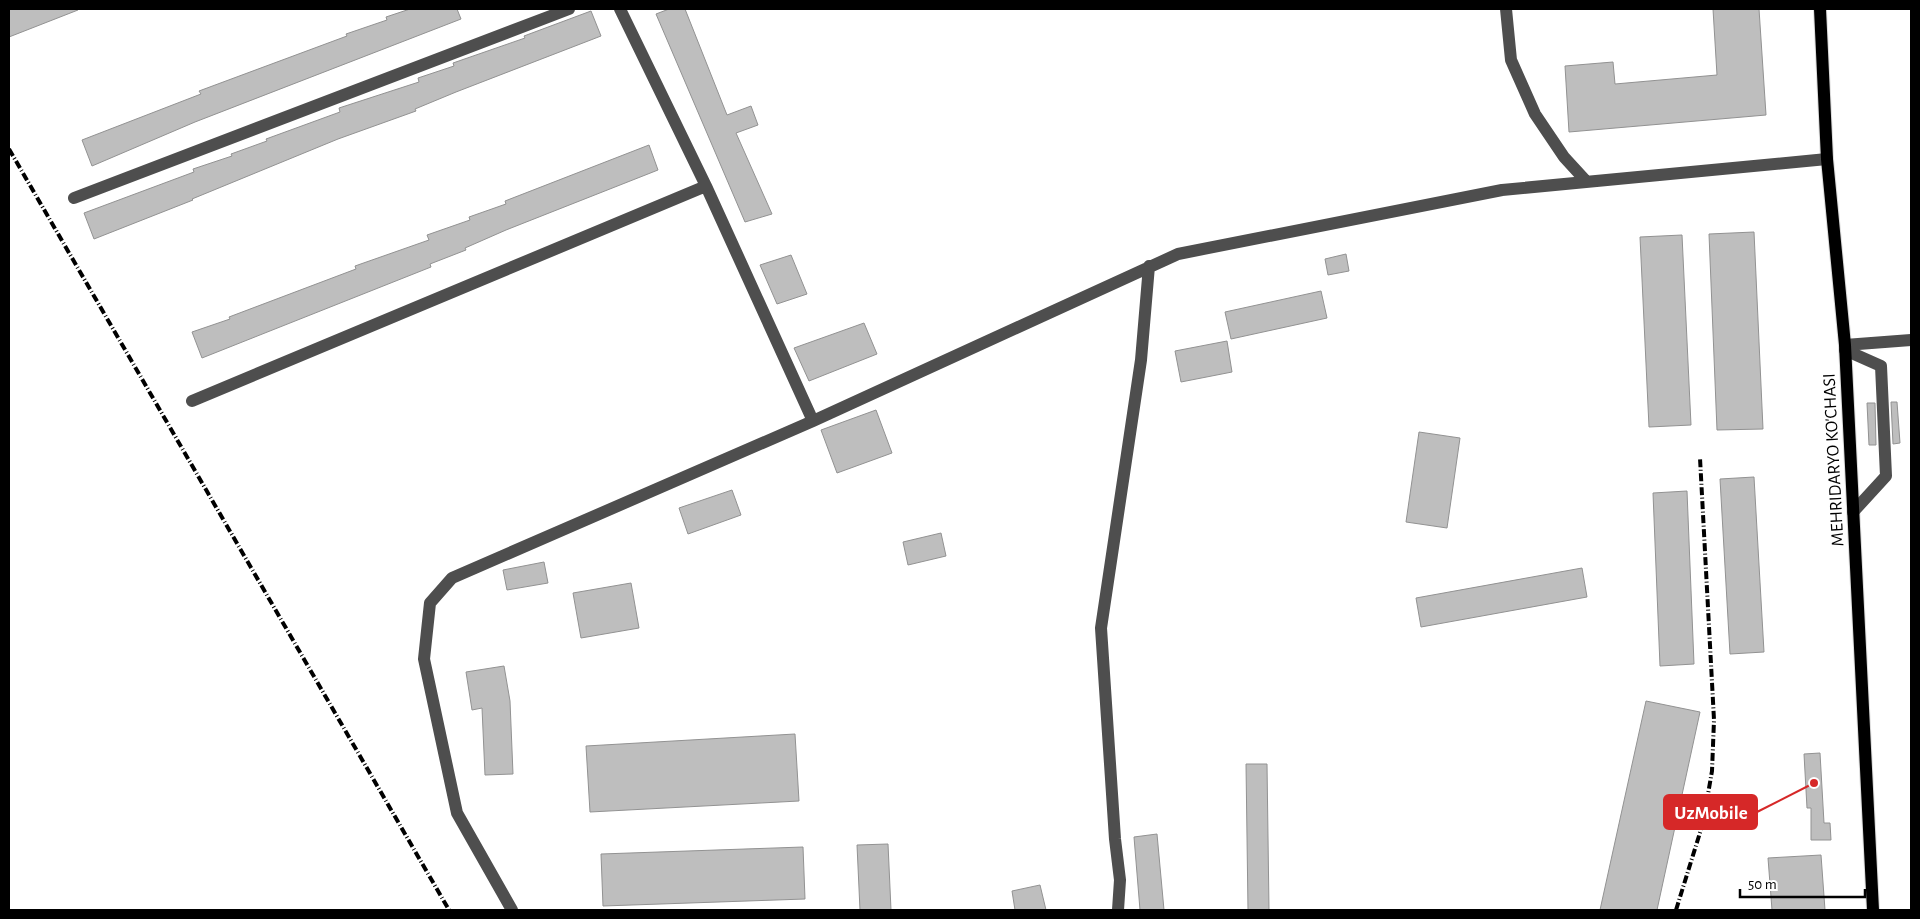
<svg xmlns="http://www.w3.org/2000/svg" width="1920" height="919" font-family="'Alegreya Sans',sans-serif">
	<rect width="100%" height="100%" fill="#fff"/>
	<path fill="#bebebe" stroke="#929292" d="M9,9H77L78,10L9,37Z
		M410,9H457L461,19L195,122L92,166L82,140L201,94L199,91L347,36L346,34L387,20L386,17Z
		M669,9H685L727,115L751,106L758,125L736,133L772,214L745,222L656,14Z
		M1713,9H1759L1766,115L1569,132L1565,66L1613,62L1615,84L1717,75Z
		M591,11L601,36L456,92L415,109L416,111L338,139L192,199L193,200L94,239L84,213L194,172L193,169L232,156L231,154L267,141L266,139L340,112L339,108L419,82L418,78L454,66L453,63L525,38L524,36Z
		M649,145L658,170L506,230L465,248L466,250L430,264L431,267L202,358L192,332L230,319L229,317L356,269L355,266L429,240L427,235L470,220L469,217L506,204L505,201Z
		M1754,232L1763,429L1717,430L1709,234Z
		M1682,235L1691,425L1649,427L1640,237Z
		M1346,254L1349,271L1328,275L1325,259Z
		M791,255L807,294L777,304L760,265Z
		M1321,291L1327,318L1231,339L1225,312Z
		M864,323L877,354L809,381L794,348Z
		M1227,341L1232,372L1181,382L1175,351Z
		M1891,402H1897L1900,443L1893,444Z
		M1867,403H1875L1876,445H1869Z
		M876,410L892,453L837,473L821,430Z
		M1419,432L1460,438L1447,528L1406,522Z
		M1754,477L1764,652L1730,654L1720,479Z
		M732,490L741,515L688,534L679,508Z
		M1687,491L1694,664L1660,666L1653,493Z
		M941,533L946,556L908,565L903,542Z
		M544,562L548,583L507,590L503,570Z
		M1582,568L1587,597L1421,627L1416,598Z
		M631,583L639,628L581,638L573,593Z
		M504,666L510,701L513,774L485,775L482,708L472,710L466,672Z
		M1646,701L1700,712L1657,910H1600Z
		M795,734L799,801L590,812L586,746Z
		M1820,753L1824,823H1830L1831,840H1811V808H1807L1804,754Z
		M1246,764H1267L1269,910H1248Z
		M1157,834L1164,910H1140L1134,837Z
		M888,844L891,910H860L857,845Z
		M803,847L805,899L603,906L601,854Z
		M1821,855L1825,910H1772L1768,858Z
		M1040,885L1046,910H1015L1012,891Z"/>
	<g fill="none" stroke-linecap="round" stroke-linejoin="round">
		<defs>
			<path id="major" d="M1820,9L1827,159L1845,345L1873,910"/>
		</defs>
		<use href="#major" stroke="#dbdbdb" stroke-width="14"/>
		<path stroke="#4e4e4e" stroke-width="12" d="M620,9L706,186L813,421
			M1506,9L1511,60L1535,114L1564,157L1586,181
			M74,198L569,9
			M1845,345L1911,340
			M1845,350L1881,366L1886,476L1853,512
			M192,401L706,186
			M512,910L457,813L424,659L430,603L452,578L813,421L1178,254L1502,190L1827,159
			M1118,910L1120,880L1115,839L1101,628L1141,360L1149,266"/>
		<use href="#major" stroke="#000" stroke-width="12"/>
		<path stroke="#000" stroke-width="4" stroke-dasharray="8 2.5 1 2.5" stroke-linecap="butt" d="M9,149L449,910
			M1676,910L1703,823L1712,771L1714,720L1700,458"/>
	</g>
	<g text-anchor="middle" stroke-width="4" stroke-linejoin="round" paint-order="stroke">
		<g font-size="18" fill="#000" stroke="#fff">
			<text transform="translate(1833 460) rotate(-93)" y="6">МEHRIDARYO KO'CHASI</text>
		</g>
	</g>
	<path fill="none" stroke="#d62828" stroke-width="2" d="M1814 783L1757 812"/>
	<circle fill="#d62828" stroke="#fff" stroke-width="2" cx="1814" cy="783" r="5"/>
	<rect fill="#d62828" stroke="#d62828" stroke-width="2" x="1664" y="795" width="93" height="34" rx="5"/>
	<g font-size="19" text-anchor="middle" font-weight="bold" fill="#fff">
		<text x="1711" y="819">UzMobile</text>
	</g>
	<rect width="1920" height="919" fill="none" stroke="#000000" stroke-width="20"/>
	<path d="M1740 889v8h125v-8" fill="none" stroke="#000000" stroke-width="2.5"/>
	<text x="1748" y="889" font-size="15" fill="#000000" stroke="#ffffff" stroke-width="4" paint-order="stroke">50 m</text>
</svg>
